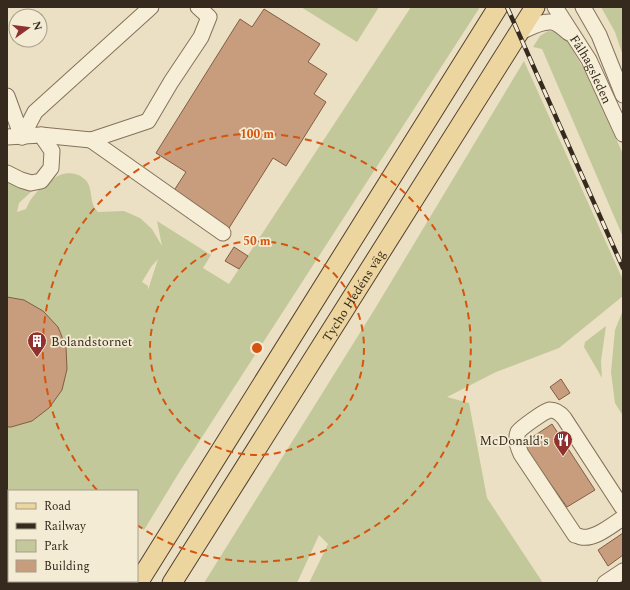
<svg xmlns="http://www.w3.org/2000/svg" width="630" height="590" font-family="Spectral,serif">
	<rect width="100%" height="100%" fill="#ebe0c4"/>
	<path fill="#c2c899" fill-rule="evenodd" d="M301,7H379L357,42Z
		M411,7H480L180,471L144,530L137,526V491H9V498L7,499V174L34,189L19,203L17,212L26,209C30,198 40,187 50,181C53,179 57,176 60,175C72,170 88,176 90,189C92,198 91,205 98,212L124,211L140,218L152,229L162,246L157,221L211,255L203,268L229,284ZM158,259L148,290V286L142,282L151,267Z
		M601,7H623V56L615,32Z
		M548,31L562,32L587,75L623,154V237L542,49L533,47L540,36Z
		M524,61L623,280V296L559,348L496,372L447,397L469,403L487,498L543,583H309L328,544L319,535L297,583H204L376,307Z
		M623,310V416L615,403L611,372L615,330Z
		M606,326L601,361L602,378L584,347L585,342Z"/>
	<path fill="#c79d7d" stroke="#825d43" d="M264,9L320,44L308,62L327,74L314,94L326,102L286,166L273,158L229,228L173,192L186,172L156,153L240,19L252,27Z
		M234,247L248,256L239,269L225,261Z
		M7,297L24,300L43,311L58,327L66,347L67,369L62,390L49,408L32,421L11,427H7Z
		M561,379L570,393L559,400L550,387Z
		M552,424L595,490L567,507L522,444Z
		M623,533V555L608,566L598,550Z"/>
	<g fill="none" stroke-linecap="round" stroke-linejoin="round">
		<defs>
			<g id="minor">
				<path id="s1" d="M555,7L589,60L623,134"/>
				<path d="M583,7L599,35L623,95"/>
				<path d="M518,33C528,29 540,21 551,22C557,22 564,29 569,33"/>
				<path d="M7,96L22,137"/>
				<path d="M41,135L91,140L148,121L171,82L201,37L209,17L198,7"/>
				<path d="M7,137L41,135L52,151L51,168L41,181L31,183L21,180L7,173"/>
				<path d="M22,137L35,112L151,7"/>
				<path d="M91,140L223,233"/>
				<path d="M623,507H622L564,418C560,413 556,410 550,410C544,411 521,428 518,432C515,440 518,447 521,454L575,535C576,535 581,537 581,537C595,540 613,524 623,518"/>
				<path d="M605,583L623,571"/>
			</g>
			<g id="major">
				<path d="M138,583L498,7"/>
				<path id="s2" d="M172,583L535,7"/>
			</g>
		</defs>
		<use href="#minor" stroke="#85725c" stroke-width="17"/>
		<use href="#major" stroke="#534130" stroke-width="21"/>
		<use href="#minor" stroke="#f6eed7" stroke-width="15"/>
		<use href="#major" stroke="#ecd59e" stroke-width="19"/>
		<defs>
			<path id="rail" d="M507,7L623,268"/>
		</defs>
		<use href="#rail" stroke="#362a1f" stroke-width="4.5"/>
		<use href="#rail" stroke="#f3ebd3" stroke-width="3" stroke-dasharray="9" stroke-linecap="butt"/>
	</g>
	<g fill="none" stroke="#d6540e" stroke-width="2" stroke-dasharray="7 5">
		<circle cx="257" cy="348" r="107"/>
		<path d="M97 490A214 214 0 1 1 137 525"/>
	</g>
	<defs>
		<symbol id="building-pin" viewBox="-11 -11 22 30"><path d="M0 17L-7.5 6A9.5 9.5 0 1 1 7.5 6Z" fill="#903130" stroke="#f3ebd3"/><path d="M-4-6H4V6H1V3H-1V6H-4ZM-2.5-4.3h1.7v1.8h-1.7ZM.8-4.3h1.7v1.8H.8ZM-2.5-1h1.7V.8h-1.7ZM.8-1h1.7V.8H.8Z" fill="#fff"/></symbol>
		<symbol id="restaurant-pin" viewBox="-11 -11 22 30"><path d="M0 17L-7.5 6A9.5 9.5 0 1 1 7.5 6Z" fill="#903130" stroke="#f3ebd3"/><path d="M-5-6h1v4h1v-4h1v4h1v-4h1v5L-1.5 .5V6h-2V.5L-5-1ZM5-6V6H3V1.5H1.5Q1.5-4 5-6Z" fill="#fff"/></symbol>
	</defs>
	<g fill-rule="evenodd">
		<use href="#building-pin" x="26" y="330" width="22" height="30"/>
		<use href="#restaurant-pin" x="552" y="429" width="22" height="30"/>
	</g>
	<g text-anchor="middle" stroke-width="3.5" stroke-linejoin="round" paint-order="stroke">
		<g font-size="13" fill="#362a1f" stroke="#f3ebd3">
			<text dy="5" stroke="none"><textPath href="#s1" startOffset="72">Fålhagsleden</textPath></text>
			<text dy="5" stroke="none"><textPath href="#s2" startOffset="340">Tycho Hedéns väg</textPath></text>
		</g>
		<g font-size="13" fill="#362a1f" stroke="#f3ebd3" text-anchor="start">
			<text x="51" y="346">Bolandstornet</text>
			<text x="549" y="445" text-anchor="end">McDonald's</text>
		</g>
	</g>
	<circle cx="257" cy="348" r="6" fill="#d6540e" stroke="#f3ebd3" stroke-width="2"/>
	<g font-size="12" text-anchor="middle" font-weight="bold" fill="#d6540e" stroke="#f3ebd3" stroke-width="3.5" stroke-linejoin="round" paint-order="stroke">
		<text x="257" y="138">100 m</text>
		<text x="257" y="245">50 m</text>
	</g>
	<rect width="630" height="590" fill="none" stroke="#362a1f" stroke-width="16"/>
	<rect x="8" y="490" width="130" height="92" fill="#f3ebd3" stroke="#a79e8b"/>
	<rect x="16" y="503" width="20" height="6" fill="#ecd59e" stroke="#a79e8b"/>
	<text x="44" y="510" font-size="12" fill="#362a1f">Road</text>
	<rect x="16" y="523" width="20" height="6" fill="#362a1f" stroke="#a79e8b"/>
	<text x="44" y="530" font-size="12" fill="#362a1f">Railway</text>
	<rect x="16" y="540" width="20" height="12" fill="#c2c899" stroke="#a79e8b"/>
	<text x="44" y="550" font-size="12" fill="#362a1f">Park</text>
	<rect x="16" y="560" width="20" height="12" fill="#c79d7d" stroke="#a79e8b"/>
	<text x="44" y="570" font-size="12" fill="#362a1f">Building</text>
	<g transform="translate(28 28) rotate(76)"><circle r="19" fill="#f3ebd3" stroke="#a79e8b"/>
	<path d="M0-3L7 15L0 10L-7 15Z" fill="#903130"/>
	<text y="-6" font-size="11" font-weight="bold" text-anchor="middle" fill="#362a1f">N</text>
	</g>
</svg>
